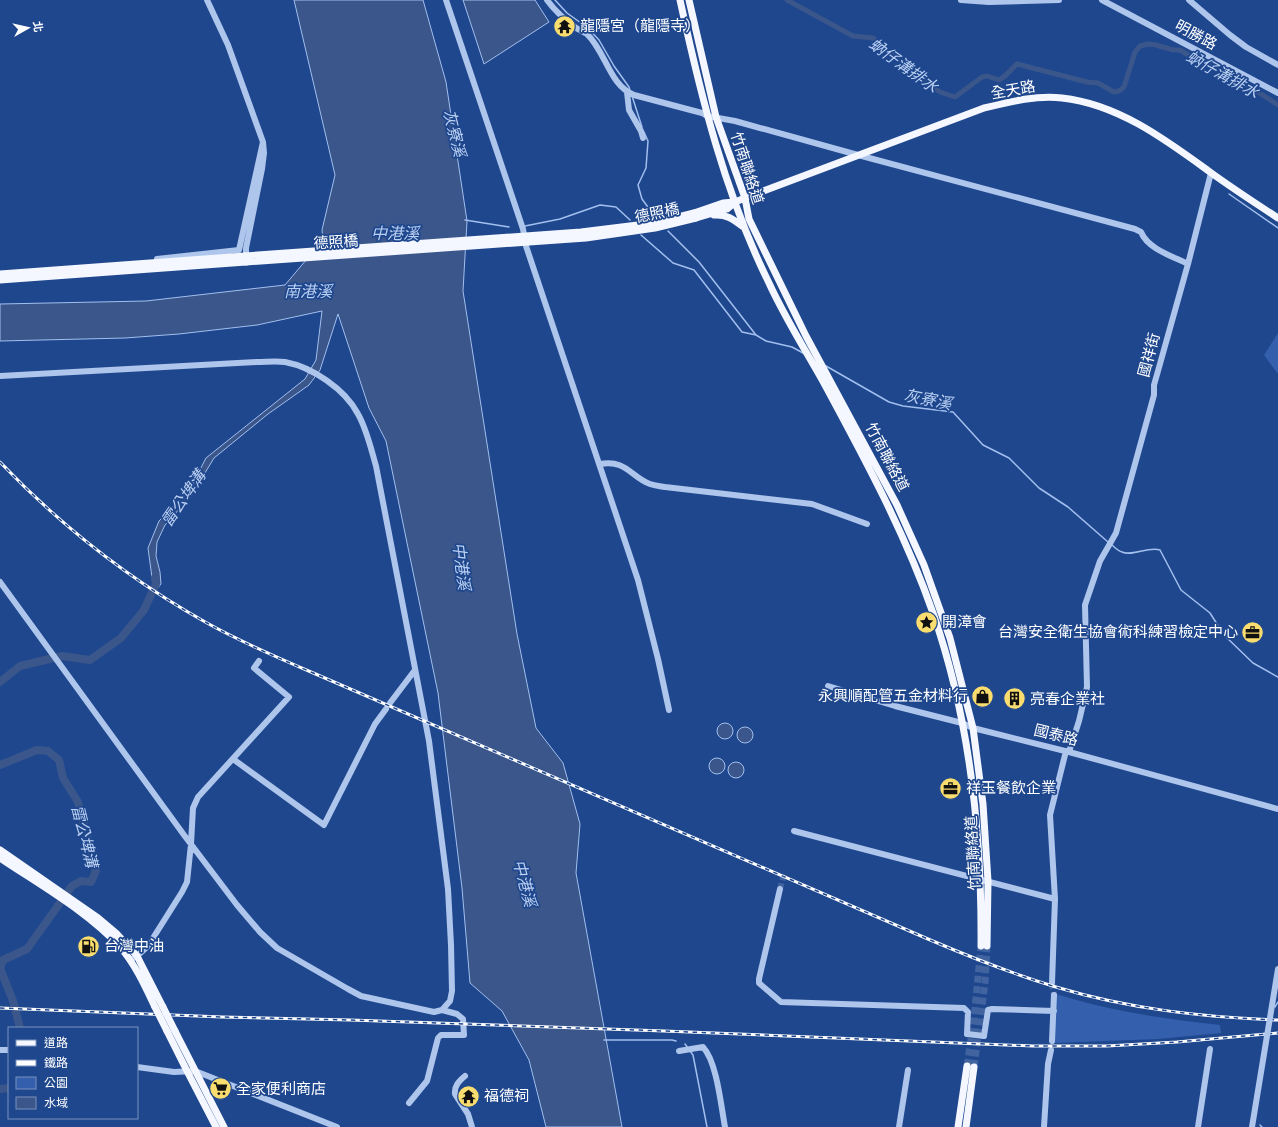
<svg xmlns="http://www.w3.org/2000/svg" width="1278" height="1127" font-family="'Alegreya Sans','Noto Sans TC',sans-serif">
	<rect width="100%" height="100%" fill="#1f478e"/>
	<path fill="#335fac" d="M1278,333V374L1264,355Z
		M1056,994C1110,1011 1165,1019 1220,1025L1221,1033L1158,1039L1054,1043Z"/>
	<path fill="#3a568a" stroke="#a2bfee" d="M294,0H423L446,82L467,221L463,291L517,634L536,728L563,763L580,824L576,873L622,1127H546L529,1060L502,1011L470,983L462,888L438,693L386,441L369,408L338,314L320,370L309,385L268,414L214,458L191,496L165,525L157,542L156,556L160,572L161,584L157,589L153,585L148,548L159,521L190,489L206,458L305,379L316,360L322,311L257,325L179,334L125,338L0,341V304L146,301L285,285L323,240L322,230L335,175Z
		M463,0H535L549,22L484,64Z
		M717 731a8 8 0 1 1 16 0a8 8 0 1 1-16 0Z
		M737 735a8 8 0 1 1 16 0a8 8 0 1 1-16 0Z
		M709 766a8 8 0 1 1 16 0a8 8 0 1 1-16 0Z
		M728 770a8 8 0 1 1 16 0a8 8 0 1 1-16 0Z"/>
	<g fill="none" stroke-linecap="round" stroke-linejoin="round">
		<path stroke="#a2bfee" stroke-width="1.5" d="M555,0L567,13L588,28L599,40L614,66L629,87L630,91
			M632,96L642,127
			M644,132L648,141L646,168L638,185L642,199L650,210L658,214
			M1229,194L1278,228
			M465,220L509,227
			M525,226L560,219L600,205L616,207L630,220
			M668,231L699,262L756,335
			M641,235L673,263L694,270L742,332L756,335L766,341L792,347L803,353
			M826,366L889,402L903,406L953,412L983,445L1009,458L1039,488L1068,507L1108,542
			M1111,544C1114,547 1118,551 1122,552C1132,557 1148,546 1160,550L1181,590L1210,613L1224,635L1253,663L1278,677
			M1275,1007L1278,1002
			M604,1040H672L676,1041
			M685,1044L688,1048
			M690,1051L693,1055L707,1127
			M1260,1125L1262,1127"/>
		<path stroke="#3a568a" stroke-width="5" d="M787,0L853,36L873,38L915,74L940,92L955,97L982,77L987,76L999,80C1007,76 1010,70 1017,64L1087,82L1098,83L1114,92L1119,91L1124,87L1135,52L1140,46L1148,44L1156,45L1173,50H1180L1198,61L1230,74L1246,83L1251,89L1258,92L1278,105"/>
		<path stroke="#3a568a" stroke-width="8" d="M0,682L20,666L62,656L90,660L121,638L144,610L156,584L155,578
			M0,765L37,750L48,751L59,760L63,778L78,802L96,871L91,882L81,881L72,886L27,949L3,960L0,968L13,1001L20,1028
			M0,1089L9,1088"/>
		<path stroke="#41639f" stroke-width="6" stroke-dasharray="6 3" stroke-linecap="butt" d="M780,889L784,874
			M1052,983L1054,995"/>
		<path stroke="#41639f" stroke-width="7" stroke-dasharray="7 3.5" stroke-linecap="butt" d="M967,1066L974,1019L981,946
			M974,1067L985,983L987,946"/>
		<path stroke="#aec5ec" stroke-width="6" d="M207,0L228,45L263,142L264,153L262,169L246,248V260
			M446,0L523,229L526,246L638,580L658,659L669,710
			M547,0C555,11 565,20 576,28C580,30 584,32 587,34C606,52 609,85 634,95L702,113L707,116L735,121L858,155L1135,229L1141,232C1148,249 1172,256 1188,264
			M961,0L989,2L1059,0
			M1102,0L1278,93
			M1189,0L1230,35L1246,47L1278,65
			M627,92L629,110L641,131L643,138
			M157,259L239,250L263,142
			M0,376L257,362C266,362 276,361 285,362C312,367 345,389 358,414C367,430 371,449 376,466L429,741L448,889L451,945L452,991L450,1001L442,1010L434,1012L361,996L348,989L277,948L260,932L237,905L184,835L0,582
			M600,464C626,459 631,477 650,484C655,486 660,486 665,487L812,504L867,524
			M828,686L895,706L962,723L973,728L1069,752L1278,809
			M390,703L415,670
			M1069,752L1079,721L1087,687L1085,605L1100,561L1116,533L1154,395V385L1158,371L1188,264L1211,173
			M233,759L324,825L375,724L386,709
			M794,831L1055,899
			M780,889L759,979V983L781,1002L964,1008L968,1012L967,1034
			M130,960L137,956L148,946L182,892L187,882L191,844L193,808L198,797L289,697L254,668L259,661
			M1052,983L1055,899L1050,815L1066,751
			M984,1036L988,1010L992,1009L1054,1011
			M1052,1041L1054,995
			M0,1050H9
			M679,1051L703,1047C717,1062 721,1106 725,1127
			M137,1067L174,1072L195,1071L337,1127
			M465,1076C459,1081 454,1086 455,1094L468,1114L472,1127
			M409,1103L427,1081L438,1038L441,1035H464L463,1019L457,1014L442,1010
			M899,1127L908,1070
			M1044,1127L1048,1064L1051,1050
			M1198,1127L1210,1049"/>
		<path stroke="#f4f7ff" stroke-width="7" d="M680,0C701,97 725,194 769,283C785,318 806,351 825,385C865,459 905,533 933,613C970,719 982,833 981,946
			M689,0L716,117L745,198L749,219L806,336L897,505L924,565L950,638L973,728L983,804L988,881L987,946
			M694,213L723,203L735,202
			M714,215C726,214 733,219 742,226
			M696,218L727,209L735,202L745,198L984,108C1009,102 1036,95 1062,98C1118,104 1166,140 1210,172C1232,188 1255,203 1278,218
			M0,274L245,256
			M0,280L246,262
			M0,850L98,918L117,934L137,956L163,1007
			M0,858C40,885 87,911 120,947C135,964 145,986 155,1007
			M167,1031L187,1071L216,1127
			M175,1031L224,1127
			M958,1127L967,1066
			M966,1127L974,1067"/>
		<defs>
			<path id="rail" d="M0,462C61,526 130,580 207,623C241,642 276,657 311,672L928,939C970,957 1013,974 1056,987C1129,1009 1202,1017 1278,1020
				M0,1008L222,1017L350,1020L664,1031L1033,1046H1107L1177,1042L1278,1033"/>
		</defs>
		<use href="#rail" stroke="#fff" stroke-width="3"/>
		<use href="#rail" stroke="#1f478e" stroke-width="1.5" stroke-dasharray="4.5" stroke-linecap="butt"/>
		<path stroke="#aec5ec" stroke-width="6" d="M967,1034L984,1036
			M1252,1127L1278,969"/>
		<path stroke="#f4f7ff" stroke-width="7" d="M245,256L581,232L654,223L694,213
			M246,262L586,238L655,228L696,218
			M155,1007L167,1031
			M163,1007L175,1031"/>
	</g>
	<defs>
		<symbol id="temple-disc" viewBox="-11 -11 22 22"><circle r="9.5" fill="#fadd6f" stroke="#1f478e"/><path d="M0-6L5-2H3V0L6.5 2.5H4V6H1.5V3h-3V6H-4V2.5H-6.5L-3 0V-2H-5Z" fill="#111"/></symbol>
		<symbol id="sight-disc" viewBox="-11 -11 22 22"><circle r="9.5" fill="#fadd6f" stroke="#1f478e"/><path d="M0-6L1.8-2.2L6-1.7L2.9 1.2L3.7 5.4L0 3.3L-3.7 5.4L-2.9 1.2L-6-1.7L-1.8-2.2Z" fill="#111"/></symbol>
		<symbol id="office-disc" viewBox="-11 -11 22 22"><circle r="9.5" fill="#fadd6f" stroke="#1f478e"/><path d="M-6-3h4V-5.5h4V-3h4V5H-6ZM-1-4.5V-3h2v-1.5ZM-6 0V1H6V0Z" fill="#111"/></symbol>
		<symbol id="shop-disc" viewBox="-11 -11 22 22"><circle r="9.5" fill="#fadd6f" stroke="#1f478e"/><path d="M-5-2.5h2.3a2.7 3.5 0 0 1 5.4 0H5L5.5 6h-11ZM-1.5-2.5h3a1.5 2.3 0 0 0-3 0Z" fill="#111"/></symbol>
		<symbol id="building-disc" viewBox="-11 -11 22 22"><circle r="9.5" fill="#fadd6f" stroke="#1f478e"/><path d="M-4-6H4V6H1V3H-1V6H-4ZM-2.5-4.3h1.7v1.8h-1.7ZM.8-4.3h1.7v1.8H.8ZM-2.5-1h1.7V.8h-1.7ZM.8-1h1.7V.8H.8Z" fill="#111"/></symbol>
		<symbol id="fuel-disc" viewBox="-11 -11 22 22"><circle r="9.5" fill="#fadd6f" stroke="#1f478e"/><path d="M-5.5-6h7V0h2V4h1.3V-2.5L3-4.5l.8-.8L6-3V5H2.5V1h-1V6h-7ZM-4.2-4.7v3.2H.2V-4.7Z" fill="#111"/></symbol>
		<symbol id="supermarket-disc" viewBox="-11 -11 22 22"><circle r="9.5" fill="#fadd6f" stroke="#1f478e"/><path d="M-6-5.5h2.5l.6 2H6L4.5 2H-2.5L-4.4-4H-6ZM-1.5 3.2a1.3 1.3 0 1 0 .1 0ZM3 3.2a1.3 1.3 0 1 0 .1 0Z" fill="#111"/></symbol>
	</defs>
	<g fill-rule="evenodd">
		<use href="#temple-disc" x="552" y="14" width="25" height="25"/>
		<use href="#sight-disc" x="914" y="610" width="25" height="25"/>
		<use href="#office-disc" x="1240" y="620" width="25" height="25"/>
		<use href="#shop-disc" x="970" y="684" width="25" height="25"/>
		<use href="#building-disc" x="1002" y="686" width="25" height="25"/>
		<use href="#office-disc" x="938" y="776" width="25" height="25"/>
		<use href="#fuel-disc" x="76" y="934" width="25" height="25"/>
		<use href="#supermarket-disc" x="208" y="1076" width="25" height="25"/>
		<use href="#temple-disc" x="456" y="1084" width="25" height="25"/>
	</g>
	<g text-anchor="middle" stroke-width="3.5" stroke-linejoin="round" paint-order="stroke">
		<g font-size="15" fill="#fff" stroke="#1f478e" text-anchor="start">
			<text x="580" y="31">龍隱宮（龍隱寺）</text>
			<text x="942" y="627">開漳會</text>
			<text x="1238" y="637" text-anchor="end">台灣安全衛生協會術科練習檢定中心</text>
			<text x="968" y="701" text-anchor="end">永興順配管五金材料行</text>
			<text x="1030" y="704">亮春企業社</text>
			<text x="966" y="793">祥玉餐飲企業</text>
			<text x="104" y="951">台灣中油</text>
			<text x="236" y="1094">全家便利商店</text>
			<text x="484" y="1101">福德祠</text>
		</g>
		<g font-size="15" fill="#fff" stroke="#1f478e">
			<text transform="translate(1196 35) rotate(28)" y="5">明勝路</text>
			<text transform="translate(1013 90) rotate(-10)" y="5">全天路</text>
			<text transform="translate(747 168) rotate(72)" y="5">竹南聯絡道</text>
			<text transform="translate(657 213) rotate(-12)" y="5">德照橋</text>
			<text transform="translate(336 242) rotate(-4)" y="5">德照橋</text>
			<text transform="translate(1149 355) rotate(-75)" y="5">國祥街</text>
			<text transform="translate(887 457) rotate(62)" y="5">竹南聯絡道</text>
			<text transform="translate(1056 735) rotate(14)" y="5">國泰路</text>
			<text transform="translate(973 853) rotate(-93)" y="5">竹南聯絡道</text>
		</g>
		<g font-size="16" font-style="italic" fill="#bad0f3" stroke="#1f478e">
			<text transform="translate(904 65) rotate(36)" y="6">蚋仔溝排水</text>
			<text transform="translate(1223 74) rotate(29)" y="6">蚋仔溝排水</text>
			<text transform="translate(455 133) rotate(76)" y="6">灰寮溪</text>
			<text x="395" y="239">中港溪</text>
			<text x="308" y="297">南港溪</text>
			<text transform="translate(928 399) rotate(11)" y="6">灰寮溪</text>
			<text transform="translate(183 498) rotate(-55)" y="6">雷公埤溝</text>
			<text transform="translate(462 566) rotate(83)" y="6">中港溪</text>
			<text transform="translate(85 836) rotate(76)" y="6">雷公埤溝</text>
			<text transform="translate(525 883) rotate(75)" y="6">中港溪</text>
		</g>
	</g>
	<rect x="8" y="1027" width="130" height="92" fill="#1f478e" stroke="#7991bb"/>
	<rect x="16" y="1040" width="20" height="6" fill="#f4f7ff" stroke="#7991bb"/>
	<text x="44" y="1047" font-size="12" fill="#ffffff">道路</text>
	<rect x="16" y="1060" width="20" height="6" fill="#ffffff" stroke="#7991bb"/>
	<text x="44" y="1067" font-size="12" fill="#ffffff">鐵路</text>
	<rect x="16" y="1077" width="20" height="12" fill="#335fac" stroke="#7991bb"/>
	<text x="44" y="1087" font-size="12" fill="#ffffff">公園</text>
	<rect x="16" y="1097" width="20" height="12" fill="#3a568a" stroke="#7991bb"/>
	<text x="44" y="1107" font-size="12" fill="#ffffff">水域</text>
	<g transform="translate(28 28) rotate(82)" stroke="#1f478e" stroke-width="3" paint-order="stroke">
	<path d="M0-3L7 15L0 10L-7 15Z" fill="#ffffff"/>
	<text y="-6" font-size="11" font-weight="bold" text-anchor="middle" fill="#ffffff">北</text>
	</g>
</svg>
